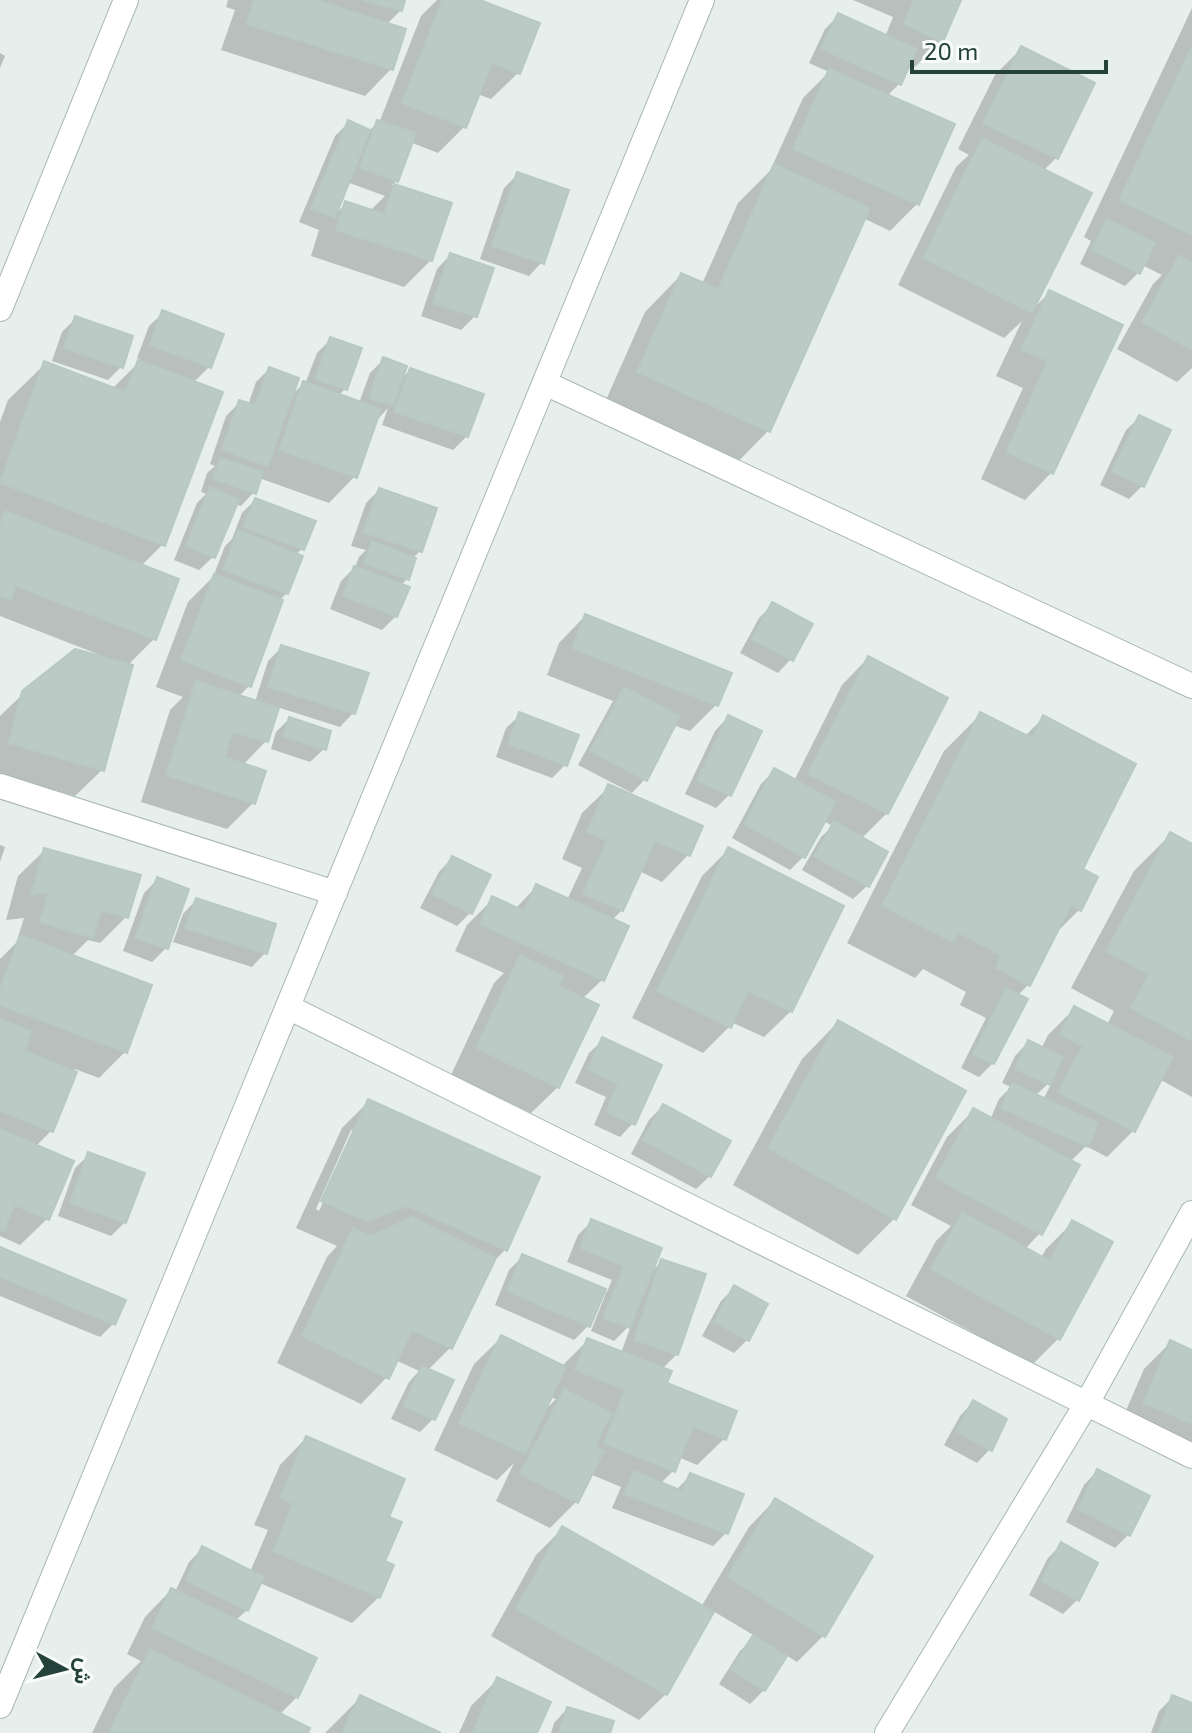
<svg xmlns="http://www.w3.org/2000/svg" width="1192" height="1733" font-family="'Exo 2',Vazirmatn,sans-serif">
	<rect width="100%" height="100%" fill="#e6efeb"/>
	<path fill="#0003" fill-rule="evenodd" d="M228,0H403L401,10L386,25L391,69L365,96L221,50L235,10L226,7Z
		M437,0H474L518,73L491,99L477,94L465,126L438,153L410,142L396,181L392,185L449,204L431,260L404,287L311,256L319,230L299,222L335,136L348,123L369,131L378,122L379,123L421,16ZM347,182L385,196L369,212L346,204L333,216Z
		M853,0H958L941,41L915,67L908,64L899,84L886,97L952,125L917,204L890,231L863,218L768,431L732,468L602,409L645,312L681,275L702,284L738,203L770,171L803,98L829,72L809,63L825,29L838,16L885,37L893,17Z
		M1192,8V368L1177,382L1117,349L1153,284L1162,275L1142,265L1139,272L1125,286L1080,264L1091,241L1084,237Z
		M1021,49L1056,158L1043,171L1033,309L1050,292L1121,326L1051,473L1025,500L981,479L1023,388L996,376L1022,321L1004,338L898,285L956,167L969,155L958,149L995,75Z
		M0,53L5,56L0,68Z
		M518,174L542,262L529,276L480,259L504,188Z
		M450,255L475,316L461,330L421,316L437,269Z
		M163,313L209,367L193,383L163,544L141,566L154,639L128,665L102,770L75,796L0,774V716L24,693L99,658L100,655L0,616V422L8,400L45,364L112,389L141,360L137,358L149,326Z
		M75,319L121,367L108,380L52,361L62,332Z
		M330,340L345,389L338,396L359,403L370,373L383,360L399,381L410,370L467,436L453,450L382,425L388,408L378,419L375,418L355,476L329,503L259,478L254,492L241,506L235,504L213,557L199,570L174,560L197,503L206,494L201,492L207,473L215,466L210,464L226,416L240,402L248,405L256,382L269,369L290,397L303,384H305L317,353Z
		M1140,417L1142,486L1129,499L1100,485L1126,430Z
		M379,490L420,551L412,559L407,579L400,586L396,616L382,630L330,609L341,581L355,567L359,557L366,550L351,546L366,503Z
		M255,500L302,549L295,555L287,593L279,601L249,686L238,697L255,702L268,661L282,647L353,713L340,727L277,707L266,741L243,765L253,803L227,829L141,802L170,710L183,697L156,687L188,602L213,577L225,546L232,539L242,513Z
		M772,605L791,659L778,673L740,653L759,618Z
		M585,616L716,705L690,731L673,725L645,779L632,793L578,765L613,701L547,675L559,643Z
		M868,658L887,813L861,839L867,886L853,899L802,870L821,837L833,826L823,821L803,857L790,870L732,838L761,784L775,770L794,781L842,685Z
		M981,714L1024,737L1043,718L1079,910L1053,936L1029,984L1017,996L993,1063L979,1077L961,1068L986,1018L960,1005L966,992L923,969L915,978L847,943L944,751Z
		M520,715L566,764L552,778L496,757L506,728Z
		M728,717L729,795L716,808L685,794L715,731Z
		M289,719L324,749L310,762L271,749L276,732Z
		M609,787L701,827L688,855L662,882L639,871L622,910L612,920L602,980L582,999L558,1087L531,1113L451,1075L494,983L504,973L455,951L467,925L493,899L515,909L537,886L567,900L582,868L562,859L582,813Z
		M1170,835L1192,846V1097L1159,1079L1133,1131L1107,1157L1086,1146L1070,1162L1040,1233L1025,1249L1041,1258L1046,1249L1072,1223L1058,1339L1032,1365L906,1296L936,1241L951,1226L911,1205L947,1137L973,1111L990,1120L999,1099L1011,1087L1002,1083L1015,1056L1028,1042L1041,1049L1048,1035L1075,1008L1107,1025L1114,1011L1071,988L1134,871ZM1054,1078L1043,1100L1035,1096Z
		M0,845L5,847L0,862Z
		M45,850L126,917L100,943L88,940L71,957L125,1052L99,1078L75,1069L51,1131L35,1147L47,1219L20,1245L0,1236V959L16,943L24,918L6,920L18,876Z
		M728,850L791,1011L764,1037L731,1022L729,1027L703,1053L632,1018L702,876Z
		M452,858L470,913L457,926L420,908L439,872Z
		M157,880L166,948L152,962L123,951L144,893Z
		M196,900L265,953L252,967L173,942L183,914Z
		M838,1022L894,1219L858,1255L733,1185L802,1059Z
		M603,1040L633,1123L620,1137L594,1125L606,1097L575,1083L589,1053Z
		M368,1102L505,1250L491,1264L451,1347L427,1371L433,1419L420,1432L391,1419L409,1382L419,1371L395,1360L387,1377L361,1404L277,1363L327,1257L337,1246L296,1228L342,1128ZM351,1130H356L319,1211L316,1209Z
		M663,1106L710,1176L696,1189L631,1154L649,1120Z
		M89,1155L125,1222L111,1236L58,1216L75,1168Z
		M591,1222L650,1273L661,1262L677,1354L662,1369L665,1384L724,1439L697,1465L678,1457L673,1471L660,1484L676,1490L691,1475L726,1533L713,1546L612,1508L621,1487L590,1474L576,1502L550,1528L496,1501L514,1463L497,1480L434,1450L474,1364L501,1338L561,1367L588,1340L621,1353L632,1323L614,1341L591,1331L606,1293L603,1292L588,1326L574,1340L495,1305L509,1270L523,1256L607,1292L612,1280L567,1262L578,1235ZM550,1397L556,1399L544,1411Z
		M0,1250L113,1324L100,1337L0,1296Z
		M734,1288L747,1340L734,1353L702,1336L721,1301Z
		M1171,1342L1190,1351L1192,1349V1459L1118,1429L1144,1369Z
		M973,1402L990,1449L977,1463L944,1445L960,1416Z
		M306,1438L387,1518L379,1597L352,1623L260,1583L247,1610L235,1621L297,1697L279,1715L305,1733H92L114,1688L141,1661L127,1654L145,1617L171,1590L175,1592L189,1562L202,1549L250,1572L268,1530L254,1525L280,1465Z
		M1097,1471L1128,1535L1115,1548L1066,1522L1084,1485Z
		M775,1500L824,1635L797,1662L786,1655L764,1690L750,1704L719,1684L740,1651L755,1636L713,1611L666,1694L639,1720L491,1636L536,1555L562,1529L701,1607L749,1527Z
		M1061,1545L1096,1563L1077,1600L1063,1614L1029,1595L1048,1558Z
		M497,1680L535,1733H459L471,1706Z
		M1173,1697L1192,1705V1733H1151L1159,1711Z
		M360,1698L437,1733H325Z
		M567,1709L608,1733H551L554,1723Z"/>
	<path fill="#bbcac4" stroke="#b8c9c2" stroke-width="2" d="M254,0H316L406,29L393,70L246,24Z
		M363,0H405L402,11Z
		M442,0H480L540,23L520,74L492,63L466,128L402,103Z
		M914,0H961L943,42L904,24Z
		M838,13L917,49L901,85L821,49Z
		M1021,46L1095,83L1058,159L983,123Z
		M1192,46V235L1119,200Z
		M829,69L955,124L919,205L793,149Z
		M348,120L370,130L335,218L311,209Z
		M377,120L416,133L398,182L360,168Z
		M982,138L1092,193L1032,313L923,258Z
		M774,164L870,208L770,432L637,372L681,273L718,289Z
		M517,172L569,190L544,264L492,246Z
		M394,184L452,203L432,261L336,230L345,201L384,214Z
		M1107,219L1155,243L1140,274L1092,250Z
		M450,253L494,268L477,317L433,303Z
		M1179,255L1192,263V350L1142,322Z
		M1049,290L1123,325L1053,474L1006,452L1048,361L1021,350Z
		M162,310L224,334L211,368L150,345Z
		M75,316L133,336L123,368L64,348Z
		M330,337L362,348L347,390L315,379Z
		M383,357L407,366L393,406L369,398Z
		M138,360L223,392L165,546L0,483L44,361L125,392Z
		M269,367L299,378L268,466L222,450L239,400L255,405Z
		M410,368L484,394L468,437L394,412Z
		M303,381L381,409L357,478L279,450Z
		M1139,415L1171,430L1144,487L1112,471Z
		M220,458L263,472L256,494L213,479Z
		M210,487L239,500L215,558L186,546Z
		M379,488L437,508L422,552L363,532Z
		M255,498L316,521L304,550L243,527Z
		M5,511L179,579L156,640L16,586L11,600L0,596V525Z
		M238,530L303,556L288,594L223,570Z
		M372,541L416,558L409,580L364,563Z
		M354,566L410,587L397,617L343,596Z
		M214,574L283,600L251,687L181,660Z
		M772,602L813,624L793,661L752,639Z
		M585,614L732,673L718,706L572,648Z
		M281,645L369,673L355,714L268,687Z
		M75,649L133,665L104,771L9,743L22,691Z
		M868,656L948,698L888,814L808,774Z
		M196,681L279,708L268,742L232,732L225,757L266,771L255,804L166,775Z
		M624,687L680,716L647,781L590,751Z
		M519,712L579,735L567,766L508,744Z
		M980,712L1032,738L1043,715L1136,764L1083,869L1098,877L1081,911L1071,905L1030,986L996,968L1001,955L959,933L953,942L882,906Z
		M728,715L762,731L731,796L697,780Z
		M289,717L331,731L326,750L283,736Z
		M774,768L836,802L805,858L744,824Z
		M608,784L703,826L690,856L655,841L623,911L583,894L607,841L587,832Z
		M834,821L888,852L869,887L814,856Z
		M1170,832L1192,844V1041L1131,1008L1149,974L1106,951Z
		M728,847L844,906L792,1012L748,991L731,1028L657,991Z
		M44,848L141,875L128,918L101,910L93,938L40,922L49,892L31,895Z
		M452,856L491,875L472,914L432,894Z
		M157,877L189,889L168,949L135,938Z
		M536,884L629,926L604,981L480,924L492,896L524,911Z
		M196,898L276,924L267,954L185,928Z
		M20,935L152,985L127,1053L0,1005V989Z
		M520,955L563,976L559,986L599,1005L559,1088L476,1048Z
		M1006,988L1028,999L994,1064L973,1054Z
		M1074,1006L1173,1057L1135,1132L1058,1092L1083,1046L1060,1034Z
		M0,1019L31,1031L25,1051L77,1072L53,1132L0,1111Z
		M838,1020L966,1091L896,1220L768,1148Z
		M602,1037L662,1065L635,1125L606,1112L618,1084L588,1069Z
		M1028,1040L1063,1057L1050,1085L1015,1069Z
		M1012,1083L1098,1123L1088,1147L1001,1108Z
		M368,1099L540,1177L507,1251L408,1206L366,1221L321,1201Z
		M663,1104L731,1141L711,1177L643,1140Z
		M973,1108L1080,1165L1042,1235L936,1178Z
		M0,1129L74,1161L49,1220L15,1205L4,1231L0,1230Z
		M88,1152L145,1173L126,1223L70,1203Z
		M962,1212L1050,1261L1072,1220L1113,1242L1060,1340L931,1269Z
		M412,1217L496,1258L452,1349L412,1330L389,1379L302,1336L353,1228L371,1236Z
		M591,1219L662,1248L630,1328L603,1318L624,1266L580,1248Z
		M0,1247L126,1300L115,1325L0,1277Z
		M522,1254L606,1289L590,1327L507,1291Z
		M661,1259L706,1274L678,1355L634,1340Z
		M734,1285L768,1304L749,1341L714,1322Z
		M501,1335L566,1367L525,1454L459,1423Z
		M587,1338L672,1371L667,1383L737,1411L726,1440L693,1426L675,1472L604,1443L625,1390L575,1370Z
		M1170,1340L1192,1350V1424L1143,1403Z
		M422,1366L454,1380L435,1420L403,1406Z
		M564,1389L612,1413L595,1446L604,1451L578,1503L520,1474Z
		M973,1400L1007,1419L992,1451L956,1431Z
		M306,1436L405,1479L389,1517L402,1522L385,1561L394,1565L380,1598L273,1551L293,1504L280,1498Z
		M1097,1469L1150,1496L1130,1536L1078,1509Z
		M634,1471L682,1491L690,1473L744,1494L728,1534L624,1494Z
		M775,1498L873,1556L825,1637L727,1577Z
		M562,1526L714,1612L667,1695L516,1609Z
		M1061,1542L1098,1563L1079,1601L1041,1581Z
		M202,1546L264,1577L248,1611L186,1580Z
		M171,1588L317,1658L298,1698L152,1628Z
		M753,1635L787,1656L765,1691L731,1670Z
		M150,1649L310,1728L308,1733H109Z
		M497,1677L551,1702L537,1733H472Z
		M360,1695L441,1733H342Z
		M1172,1695L1192,1703V1733H1158Z
		M567,1707L614,1721L610,1733H559Z"/>
	<g fill="none" stroke-linecap="round" stroke-linejoin="round">
		<defs>
			<path id="street" d="M0,309L126,0
				M545,383L1192,686
				M0,786L335,893
				M288,1007L1192,1456
				M0,1706L702,0
				M887,1733L1087,1403L1192,1213"/>
		</defs>
		<use href="#street" stroke="#a8b8b2" stroke-width="26"/>
		<use href="#street" stroke="#fff" stroke-width="24"/>
	</g>
	<g transform="translate(64 1669) rotate(97)" stroke="#f7fbf9" stroke-width="6" paint-order="stroke">
	<path d="M0-6L14 30L0 20L-14 30Z" fill="#24423a"/>
	<text y="-12" font-size="22" font-weight="bold" text-anchor="middle" fill="#24423a">ش</text>
	</g>
	<path d="M912 60v12h194v-12" fill="none" stroke="#24423a" stroke-width="4"/>
	<text x="924" y="60" font-size="24" fill="#24423a" stroke="#f7fbf9" stroke-width="6" paint-order="stroke">20 m</text>
</svg>
